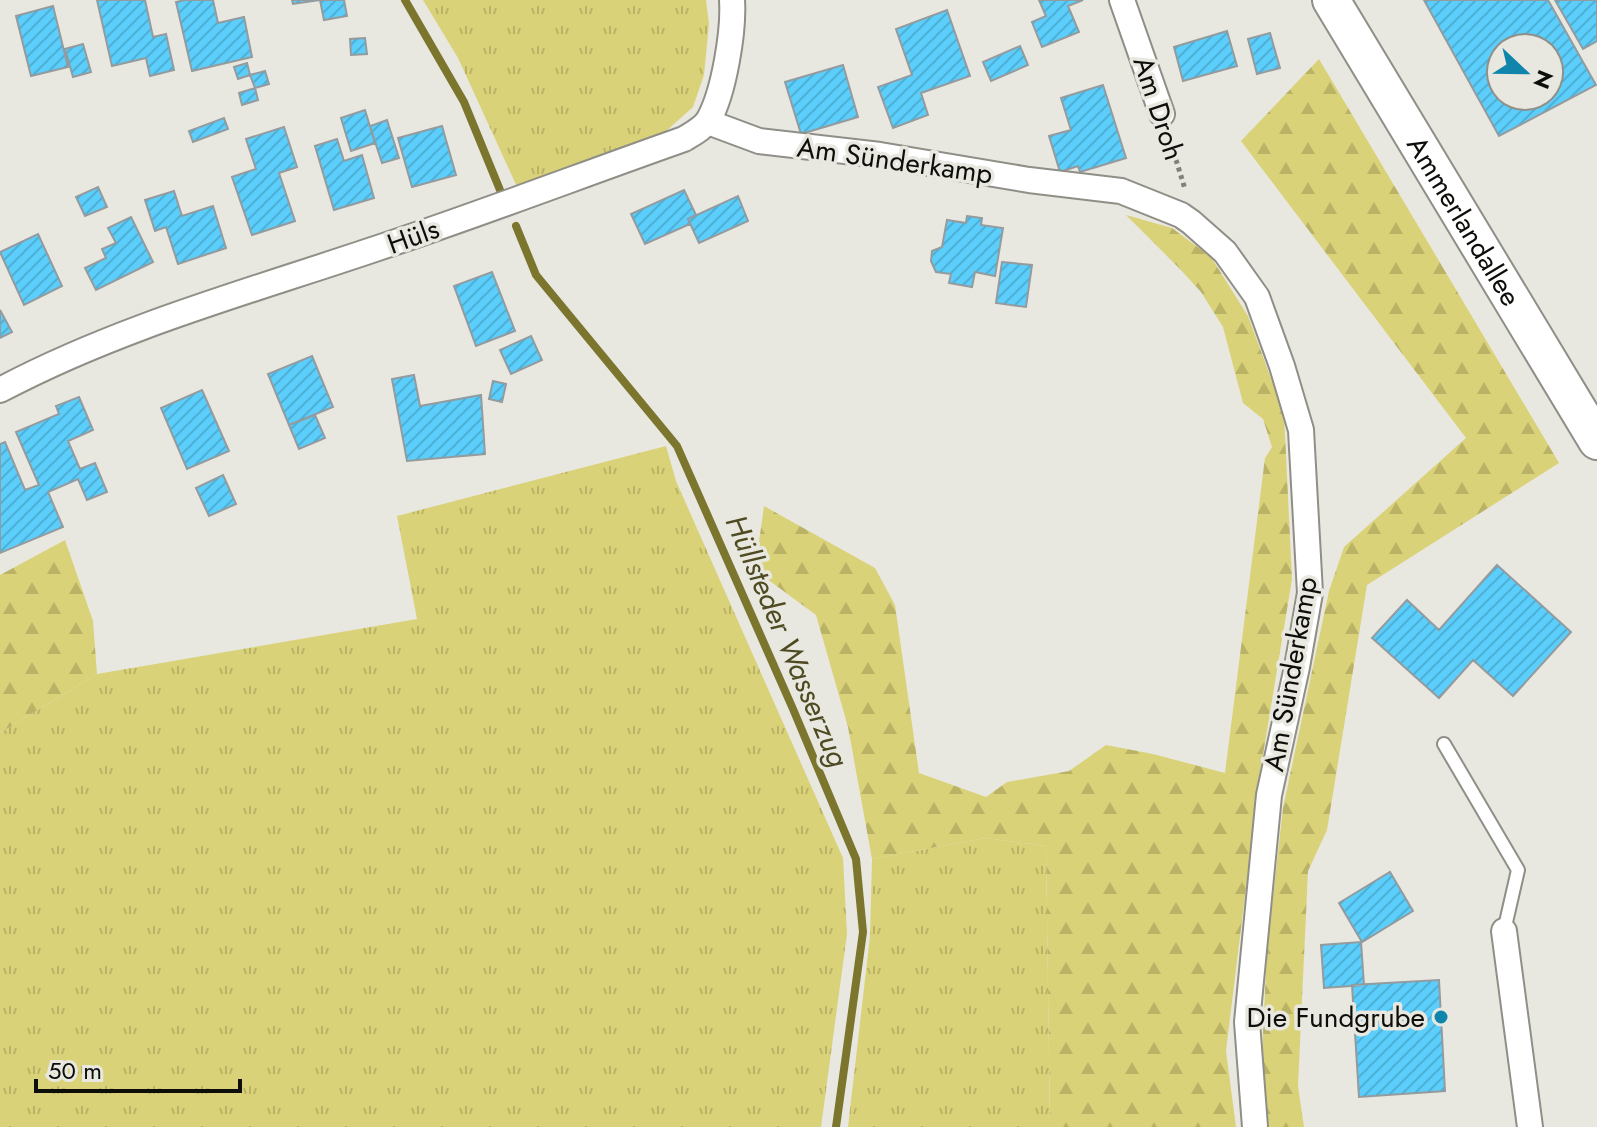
<svg xmlns="http://www.w3.org/2000/svg" width="1597" height="1127" font-family="Jost,sans-serif">
	<defs>
		<pattern id="grass-tufts" width="24" height="20" patternUnits="userSpaceOnUse" patternTransform="scale(2)"><rect width="24" height="20" fill="#dad278"/><path d="M3 7l-1-3M5 7V3M7 7l1-3M15 17l-1-3M17 17v-4M19 17l1-3" fill="none" stroke="#bab366"/></pattern>
		<pattern id="forest-firs" width="22" height="20" patternUnits="userSpaceOnUse" patternTransform="scale(2)"><rect width="22" height="20" fill="#dad278"/><path d="M5 1l3.5 6h-7zM16 11l3.5 6h-7z" fill="#bab366"/></pattern>
		<pattern id="building-hatch" width="6" height="6" patternUnits="userSpaceOnUse" patternTransform="scale(2)"><rect width="6" height="6" fill="#5bcefb"/><path d="M-1 1l2-2M0 6l6-6M5 7l2-2" fill="none" stroke="#4eb0d6"/></pattern>
	</defs>
	<rect width="100%" height="100%" fill="#e8e8e0"/>
	<path fill="url(#grass-tufts)" d="M423,0H706L709,24L704,75L693,107L664,133L518,189L458,58Z
		M666,446L676,481L843,858L847,934L821,1127H0V733L97,674L417,619L397,516Z
		M985,838L1046,846L1050,1127H848L870,936L872,859Z"/>
	<path fill="url(#forest-firs)" d="M1319,59L1559,463L1367,585L1327,830L1308,871L1298,1086L1304,1127H1269L1261,1075L1267,950L1283,808L1329,591L1344,547L1466,438L1241,141Z
		M1126,215L1172,228L1211,257L1248,316L1284,414L1292,579L1260,773L1226,1051L1236,1127H1050L1046,846L985,838L872,859L848,727L816,615L755,570L764,506L875,568L895,605L919,773L986,797L1007,782L1069,771L1106,745L1153,754L1225,773L1265,458L1272,447L1263,419L1243,403L1223,327L1201,292L1179,268Z
		M65,540L93,621L97,674L0,733V575Z"/>
	<g fill="none" stroke-linecap="round" stroke-linejoin="round">
		<path stroke="#7b752e" stroke-width="8" d="M405,0L464,102L500,190
			M516,226L536,275L677,446L793,709L856,859L863,932L836,1127"/>
	</g>
	<path fill="url(#building-hatch)" stroke="#939b9e" stroke-width="2" fill-rule="evenodd" d="M97,0H145L153,37L166,34L174,70L150,76L146,58L112,66Z
		M185,0H213L218,23L244,17L252,57L192,71L176,2Z
		M292,0H344L347,16L324,20L320,0L293,4Z
		M1039,0H1083L1068,6L1079,32L1042,47L1032,22L1046,16Z
		M1424,0H1548L1596,85L1499,136ZM1501,48H1549V96H1501Z
		M1555,0H1597V41L1583,49Z
		M53,6L68,67L31,76L16,16Z
		M947,10L970,76L921,93L928,115L893,128L878,87L912,75L896,29Z
		M1227,31L1237,66L1183,81L1174,47Z
		M1270,33L1280,68L1257,74L1248,39Z
		M365,38L367,54L351,55L350,39Z
		M83,44L91,72L73,77L65,49Z
		M1020,46L1028,65L991,81L983,62Z
		M247,63L250,75L238,79L234,67Z
		M843,65L858,117L801,134L785,82Z
		M265,71L269,84L255,88L250,75Z
		M1103,85L1126,158L1080,172L1078,166L1060,172L1049,136L1071,130L1061,98Z
		M255,88L258,100L242,105L239,93Z
		M365,110L375,143L351,151L341,118Z
		M224,118L228,129L193,142L189,131Z
		M387,120L399,158L382,163L370,126Z
		M442,126L456,175L412,187L398,138Z
		M284,127L297,167L279,173L295,221L252,235L232,177L256,169L246,139Z
		M337,139L344,161L362,155L374,198L334,210L315,146Z
		M98,187L107,207L85,216L76,197Z
		M684,190L696,215L688,219L690,224L645,244L631,214Z
		M174,191L182,216L213,206L226,248L178,264L166,227L155,231L145,200Z
		M738,196L748,221L699,243L688,219Z
		M967,216L982,218L981,225L1003,228L995,276L975,272L972,287L949,283L951,274L936,272L931,261L932,251L942,247L947,220L966,223Z
		M131,217L153,262L96,290L85,268L106,258L102,249L116,243L108,228Z
		M38,234L62,286L24,305L0,252Z
		M1002,262L1032,265L1026,307L996,303Z
		M492,272L515,331L476,346L454,286Z
		M0,310L12,332L0,338Z
		M531,336L542,360L511,374L500,350Z
		M312,356L333,407L289,425L268,374Z
		M414,375L420,406L481,395L485,454L407,461L392,379Z
		M493,381L506,384L502,402L489,399Z
		M202,390L229,451L187,469L161,408Z
		M79,397L93,430L68,441L80,469L95,463L107,492L87,500L78,479L48,492L63,527L0,553V444L5,442L25,490L39,485L16,432L59,414L56,406Z
		M315,415L325,438L299,449L289,425Z
		M223,475L236,504L209,516L196,488Z
		M1497,565L1571,632L1513,696L1473,660L1439,698L1372,638L1407,600L1439,630Z
		M1390,872L1413,911L1362,942L1339,903Z
		M1361,942L1364,985L1324,988L1321,945Z
		M1439,980L1445,1091L1359,1097L1352,985Z"/>
	<g fill="none" stroke-linecap="round" stroke-linejoin="round">
		<defs>
			<path id="lane" d="M1444,744L1518,870L1504,931"/>
			<path id="street" d="M1122,0L1162,114
				M708,122L759,141L880,155L1029,180L1121,191L1181,215L1191,222L1225,252L1257,297L1282,366L1301,430L1310,593L1297,667L1269,795L1247,1022L1255,1127
				M0,390C117,328 244,293 369,251C475,216 579,176 684,139C692,134 704,128 709,119C724,92 734,31 732,0
				M1504,931L1530,1127"/>
			<g id="secondary">
				<path id="s1" d="M1331,0L1597,441"/>
			</g>
		</defs>
		<use href="#lane" stroke="#8f8e87" stroke-width="16"/>
		<use href="#street" stroke="#8f8e87" stroke-width="28"/>
		<use href="#secondary" stroke="#8f8e87" stroke-width="40"/>
		<path stroke="#81817b" stroke-width="5" stroke-dasharray="4 4" stroke-linecap="butt" d="M1169,137L1185,189"/>
		<use href="#lane" stroke="#fff" stroke-width="12"/>
		<use href="#street" stroke="#fff" stroke-width="24"/>
		<use href="#secondary" stroke="#fff" stroke-width="36"/>
	</g>
	<circle fill="#1085ab" stroke="#e8e8e0" stroke-width="3" cx="1441" cy="1017" r="8"/>
	<g text-anchor="middle" stroke-width="7" stroke-linejoin="round" paint-order="stroke">
		<g font-size="28" fill="#0d0d0a" stroke="#e8e8e0">
			<text transform="translate(1159 108) rotate(72)" y="10">Am Droh</text>
			<text transform="translate(895 160) rotate(8)" y="10">Am Sünderkamp</text>
			<text dy="10" stroke="none"><textPath href="#s1" startOffset="258">Ammerlandallee</textPath></text>
			<text transform="translate(413 236) rotate(-20)" y="10">Hüls</text>
			<text transform="translate(1290 674) rotate(-80)" y="10">Am Sünderkamp</text>
		</g>
		<g font-size="28" fill="#0d0d0a" stroke="#e8e8e0" text-anchor="end">
			<text x="1425" y="1027">Die Fundgrube</text>
		</g>
		<g font-size="30" font-style="italic" fill="#4e4a21" stroke="#e8e8e0">
			<text transform="translate(787 641) rotate(67)" y="10">Hüllsteder Wasserzug</text>
		</g>
	</g>
	<g transform="translate(1525 72) rotate(112)"><circle r="38" fill="#e8e8e0" stroke="#90908a" stroke-width="2"/>
	<path d="M0-6L14 30L0 20L-14 30Z" fill="#1085ab"/>
	<text y="-12" font-size="22" font-weight="bold" text-anchor="middle" fill="#0d0d0a">N</text>
	</g>
	<path d="M36 1079v12h204v-12" fill="none" stroke="#0d0d0a" stroke-width="4"/>
	<text x="48" y="1079" font-size="24" fill="#0d0d0a" stroke="#e8e8e0" stroke-width="6" paint-order="stroke">50 m</text>
</svg>
